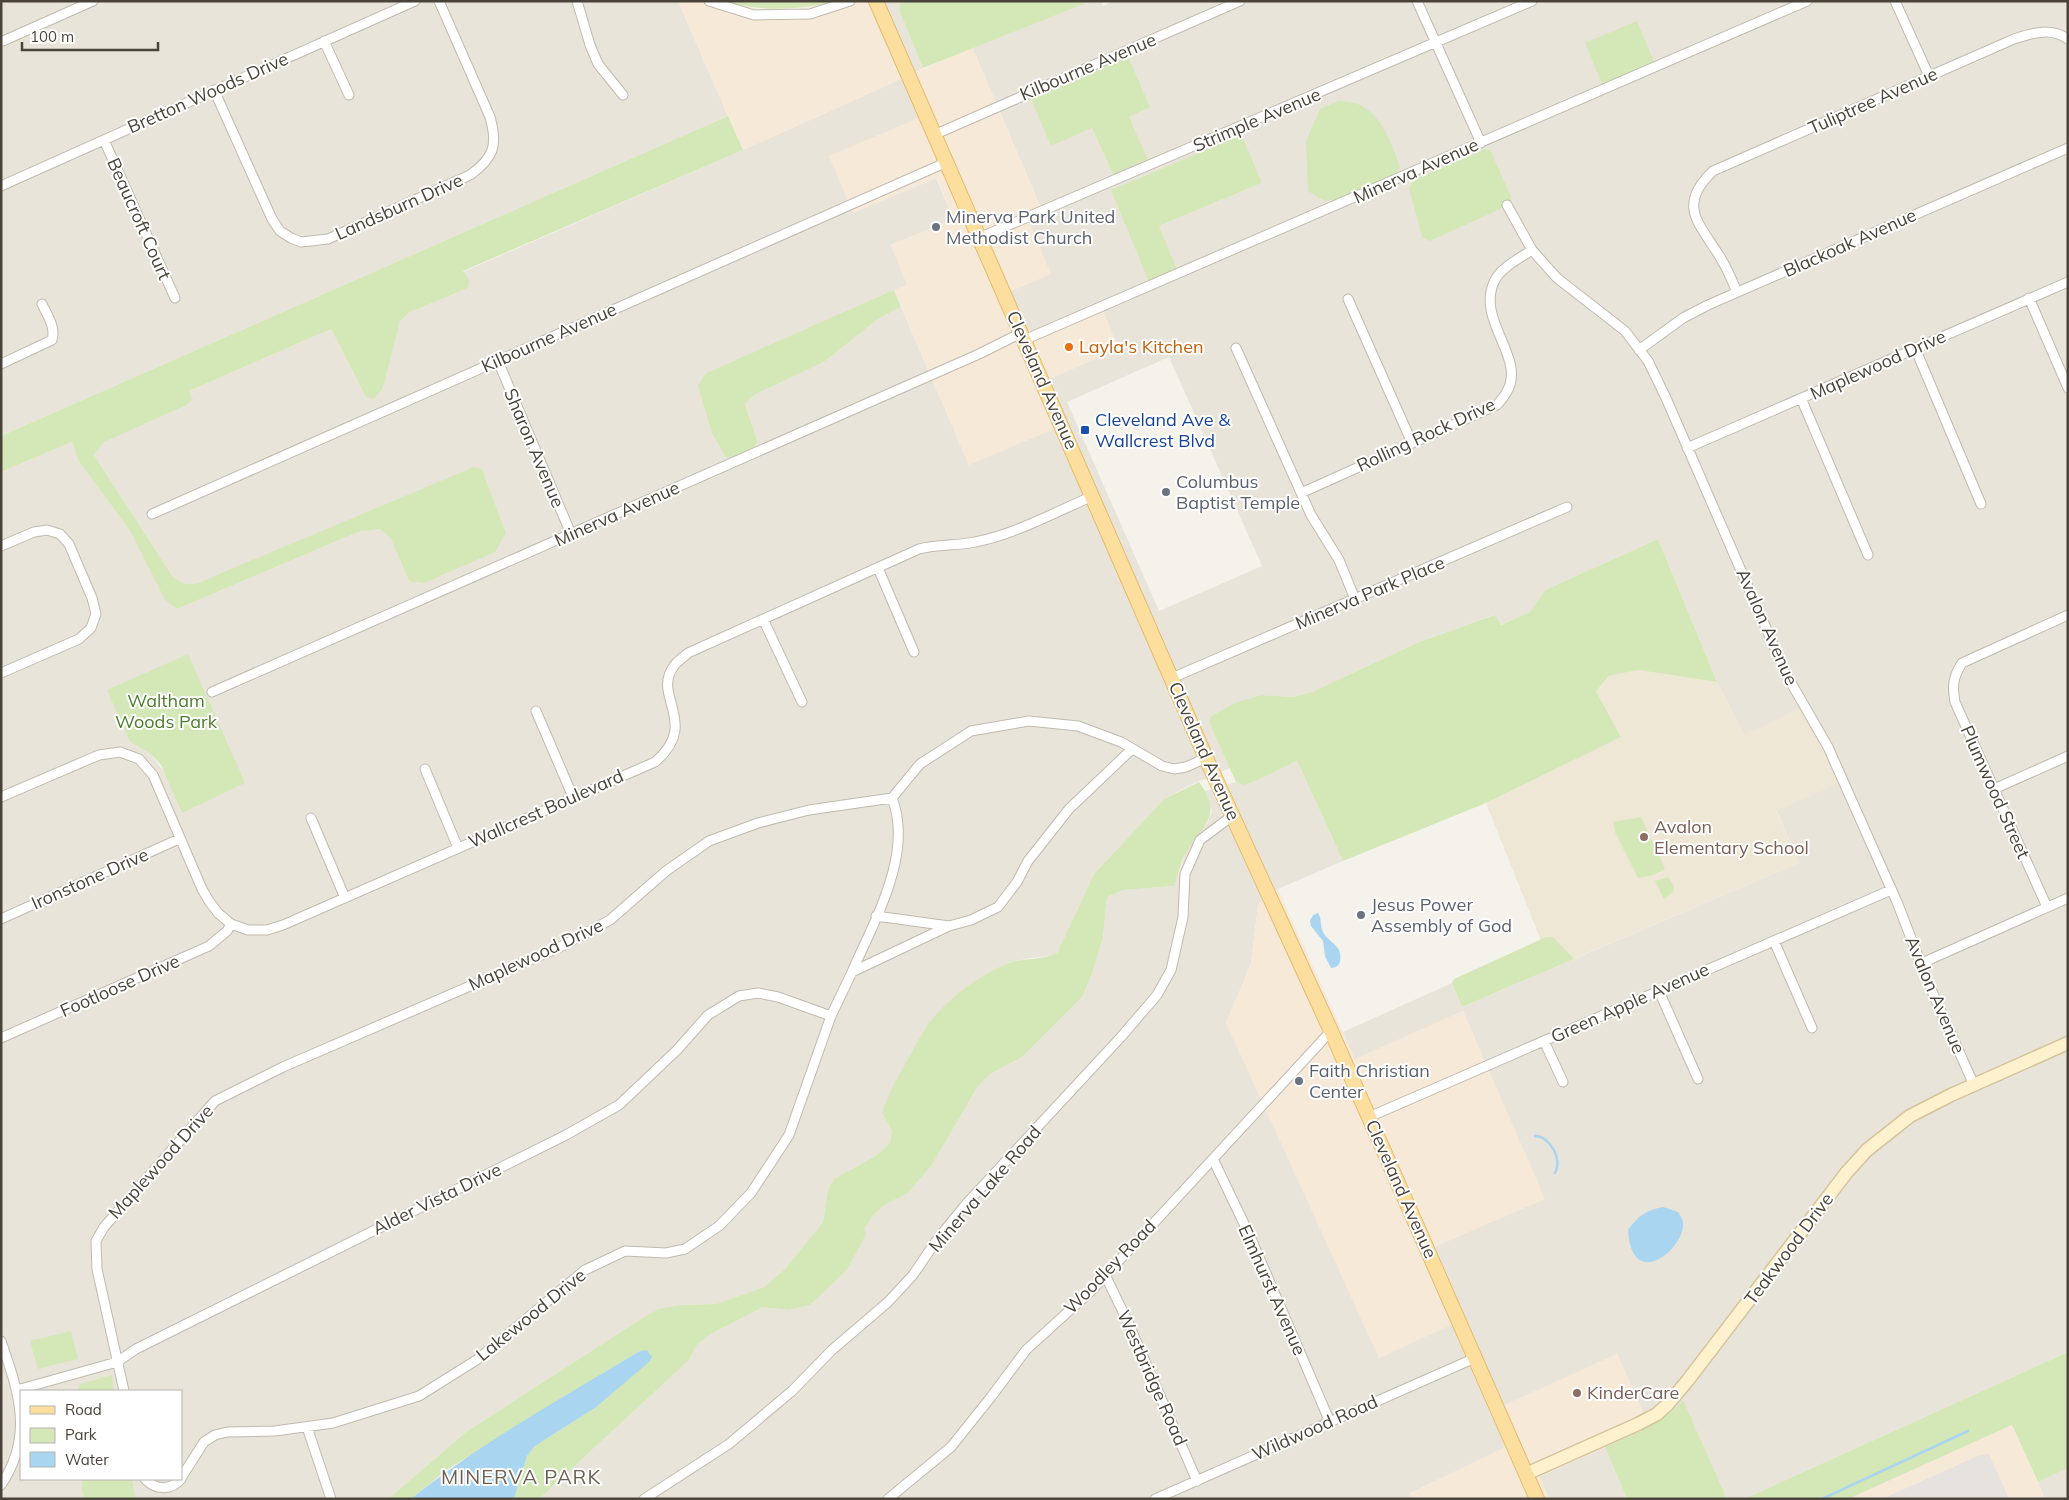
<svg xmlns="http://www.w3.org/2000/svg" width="2069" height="1500" font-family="Mulish,sans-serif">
	<rect width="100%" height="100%" fill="#f5f2ec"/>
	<path fill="#e9e4da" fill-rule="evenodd" d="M1,1H678L728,116L1,436Z
		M879,1H900L899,10L923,68L910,75L926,115L829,157L936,178L954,219L891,245L908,285L706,373L757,440L745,404L754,395L824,362L878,319L901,307L969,465L1042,382L1119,348L1024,339L1004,294L1028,220L1043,213L972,47L1091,1H1100L1103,6L1113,1H2068V1352L1744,1499H1727L1683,1401L1671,1414L1650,1427L1617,1354L1511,1445L1410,1493L1413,1499H539L688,1361L697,1345L709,1335L763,1307L789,1310L809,1305L847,1270L865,1234L863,1229L874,1214L886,1204L908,1193L932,1165L978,1086L990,1074L1022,1057L1082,997L1092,974L1103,937L1107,897L1123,890L1175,886L1185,854L1208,822L1212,811L1205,791L1236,782L1244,784L1256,781L1297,761L1343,861L1278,889L1258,905L1251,964L1226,1023L1427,1250L1544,1199L1463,1011L1355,1060L1343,1032L1452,983L1462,1007L1799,863L1744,735L1717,682L1658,539L1545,590L1530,612L1500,625L1494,615L1419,642L1312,692L1292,697L1260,695L1210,717L1230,768L1186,787L1164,799L1094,874L1057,953L1051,956L1030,958L1008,963L981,977L882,1113L892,1131L890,1143L877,1155L850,1170L828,1190L823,1222L785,1269L764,1287L716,1304L682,1305L644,1317L466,1432L388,1499H136L132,1479H181V1391H114L113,1386L80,1384L77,1391H21V1479H82V1491L85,1499H1V472L72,442L78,460L130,531L165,600L177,609L358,532L380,529L391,539L409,581L506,533L482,469L198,583L186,584L173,577L94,455L103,442L185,406L189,391L331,329L366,397L383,388L400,322L408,313L468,288L463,272L743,150L910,75ZM1149,108L1129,116L1114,177L1092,128ZM1242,136L1262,183L1159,226ZM1484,149L1490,150L1414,180ZM1169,357L1262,566L1159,611L1067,402ZM138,745L244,782L164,772L150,753Z
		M1605,1447L1627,1499H1549L1539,1477Z
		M2068,1468V1499H2045L2038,1482Z"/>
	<path fill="#f6e9d8" d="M678,1H725L758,9L778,10L799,9L829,3L831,7L850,1H879L910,75L972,47L1043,213L1028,220L1051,274L1005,294L1024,339L1101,306L1119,349L1042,382L1061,426L969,465L894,290L907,285L891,245L954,219L937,178L853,213L829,156L926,115L910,75L743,150Z
		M1278,889L1355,1059L1463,1011L1545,1199L1427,1250L1458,1322L1379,1358L1226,1023L1251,964L1258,905Z
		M1617,1354L1650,1427L1540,1477L1549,1499H1413L1410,1493L1510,1445L1495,1409Z
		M2012,1425L2045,1499H1848Z"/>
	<path fill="#eee7d6" d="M1638,670L1717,682L1744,735L1803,706L1842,782L1776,811L1799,863L1552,968L1486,803L1621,737L1596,691L1609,676Z"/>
	<path fill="#d3e8b6" d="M725,1H828L829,3C793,10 761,12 725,1Z
		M900,1H1091L923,68L899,10Z
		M1637,21L1654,62L1602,84L1585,43Z
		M1128,57L1150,107L1129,117L1149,162L1114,177L1092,128L1051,146L1031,99Z
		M1339,101C1377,100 1389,137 1400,167L1396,175L1344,198L1325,201L1308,191L1306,141L1320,109Z
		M728,116L743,150L463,271L469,280L468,288L408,313L400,322L383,388L374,399L366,397L331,329L189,391L193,399L185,406L104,442L94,455L173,577L186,584L198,583L474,467L482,469L506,533L495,552L424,583L409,581L391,539L380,529L358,532L177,609L165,600L130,531L78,460L72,442L1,472V436Z
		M1242,135L1262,183L1159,226L1177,270L1149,282L1111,190Z
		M1484,149L1490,150L1511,196V204L1430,241L1422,237L1409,188L1414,180Z
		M894,290L901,307L878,319L824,362L754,395L745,404L757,440L755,447L739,458L726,457L712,433L698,386L706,373Z
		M1658,539L1717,682L1638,670L1609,676L1596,691L1621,737L1486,803L1343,861L1297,761L1256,781L1244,785L1236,782L1210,724V717L1235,703L1261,695L1292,697L1312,692L1419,642L1495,615L1501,625L1530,612L1545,590Z
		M188,654L245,783L182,813L161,765L150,753L130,742L107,690Z
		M1199,782C1224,815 1203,825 1186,853C1180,862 1178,876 1175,886L1123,890L1107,897L1103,937L1092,974L1082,997L1022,1057L990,1074L978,1086L932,1165L908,1193L886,1204L874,1214L864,1229L866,1234L847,1270L810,1305L789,1310L763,1307L709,1335L697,1345L688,1361L539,1499H514L527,1456L535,1446L595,1408L647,1351H640L448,1469L411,1499H388L466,1432L644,1317L659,1309L682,1305L716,1304L764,1287L785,1269L823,1222L828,1190L834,1179L877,1155L890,1143L892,1131L882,1113C888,1094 897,1078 907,1061C914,1049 921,1034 930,1022C947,999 982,973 1009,963C1024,958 1044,960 1057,953L1094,874L1164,799Z
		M1641,817L1665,869L1653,875L1638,878L1615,832L1613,822Z
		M1668,877L1674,886L1673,892L1664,899L1655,881Z
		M1546,937H1553L1574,959L1462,1007L1452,983L1454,979Z
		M71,1331L78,1359L38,1369L30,1341Z
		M2068,1352V1468L2038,1482L2012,1425L1848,1499H1744Z
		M112,1375L114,1391H77L80,1384Z
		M1683,1400L1727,1499H1627L1605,1447C1633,1434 1663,1424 1683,1400Z
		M82,1479H132L136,1499H85L82,1491Z"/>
	<path fill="#e5e2e0" d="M1989,1454L2009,1499H1882L1980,1455Z"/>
	<path fill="#aad5f0" d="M1318,913C1322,919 1320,925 1323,932C1327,940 1335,943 1339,950C1342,958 1341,968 1331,968L1325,956L1323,941L1311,926L1310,921L1313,915Z
		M1663,1207L1678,1212C1680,1215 1683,1219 1683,1223C1686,1247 1632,1294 1628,1230C1638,1216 1646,1210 1663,1207Z
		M647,1350L652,1357L649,1362L595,1408L535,1446L527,1456L514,1499H411C482,1442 562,1398 640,1351Z"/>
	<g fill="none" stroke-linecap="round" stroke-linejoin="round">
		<path stroke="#aad5f0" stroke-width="2.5" d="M1535,1136C1550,1136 1563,1160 1555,1173
			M1822,1499L1968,1431"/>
		<defs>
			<path id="street" d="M577,1L590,45L598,64L623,95
				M709,1L754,15L810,14L850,1
				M1417,1L1481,143
				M1895,1L1929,76
				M3,41L93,1
				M324,41L349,95
				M214,90L272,219L280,231L291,238L301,242L328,239L470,175C494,158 498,145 490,117L439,1
				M936,134L1240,1
				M104,140L175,298
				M1,186L415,1
				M1507,205L1532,250L1557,278L1625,331L1648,361L1666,398L1786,674L1828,747L1897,902L1930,987L1974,1085
				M981,237L1532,1
				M1737,292C1732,280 1727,268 1720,257C1700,224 1676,206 1713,171L2014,39C2033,33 2050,27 2068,39
				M2029,298L2068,388
				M1348,299L1412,443
				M1024,340L1807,1
				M1236,348L1311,515L1339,560L1355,599
				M1915,348L1981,504
				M1639,350L1683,318L1708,305L2068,148
				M498,361L571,534
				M1,364L52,340C56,327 47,315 42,304
				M1801,398L1868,555
				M1687,448L2068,282
				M1301,493L1497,405C1500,401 1504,397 1506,393C1528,359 1476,322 1494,282C1500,268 1520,258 1532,250
				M152,514L947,162
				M1,546L34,532L47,530L60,534L69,544L92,598L96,614L91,628L79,639L1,673
				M878,568L914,652
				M763,619L802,702
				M1172,678L1567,507
				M212,692L979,354L1021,333
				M536,711L573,797
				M425,769L458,848
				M1994,789L2068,756
				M1,797L99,755L120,752L139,759L153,775L202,889L209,901L218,913L231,924L248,930H267L283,925L655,762C701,723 651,696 674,666C677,661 684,657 688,653L919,549C937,544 957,546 975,542C1016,534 1055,512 1093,496
				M311,818L345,898
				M2047,907L1955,702C1952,686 1953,677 1962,663L2068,615
				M876,916L949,926
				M1,919L179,839
				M1774,941L1812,1028
				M1922,963L2068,898
				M852,972C874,921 914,854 892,798
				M1659,991L1698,1079
				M1,1038L209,946L227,931L231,924
				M1544,1041L1563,1082
				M1369,1117L1891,890
				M1213,1159L1249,1234L1330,1422
				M1105,1275L1127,1320L1197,1481
				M1,1341C19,1393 34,1436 1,1485
				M17,1390L117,1362L136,1349L566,1135L619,1105L677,1050L708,1015L739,996L758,993L778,997L831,1016
				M124,1391L97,1269L96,1241L104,1227L215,1101L283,1067L560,947L610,920L666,871L709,841L758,823L809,810L892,798L920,764L971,731L1029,721L1078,726L1121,742L1162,766L1174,769L1186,767L1206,758
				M307,1427L331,1499
				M181,1478L204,1442L215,1435L227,1432L275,1431L333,1423L419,1396L478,1359L585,1270L625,1251L666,1253L685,1249L719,1226L751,1193L789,1135L831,1016L852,972L949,926L971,920L998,907L1017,882L1028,861L1069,809L1132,749
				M145,1479C155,1490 171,1491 181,1479
				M644,1499L729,1444L792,1391L832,1350L888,1302L913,1275L936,1241L967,1203L1121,1037L1157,995L1171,970L1183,917L1185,874L1200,840L1232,816
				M888,1499L951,1447L991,1397L1026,1350L1091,1291L1331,1031
				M1155,1499L1475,1358"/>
			<path id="secondary" d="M1526,1474L1638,1424L1657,1414L1668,1404L1688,1380L1847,1172L1867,1150L1910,1116L1951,1095L2068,1043"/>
			<path id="primary" d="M876,1L1206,758L1331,1031L1537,1499"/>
		</defs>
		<use href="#street" stroke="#c1baae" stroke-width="11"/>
		<use href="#secondary" stroke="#d4c49c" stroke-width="15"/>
		<use href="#primary" stroke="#e2bc6d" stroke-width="16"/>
		<use href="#street" stroke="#fff" stroke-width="9"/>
		<use href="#secondary" stroke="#fef1ce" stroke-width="12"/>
		<use href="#primary" stroke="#fcdf9e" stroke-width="14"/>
	</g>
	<g fill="#6b7280" stroke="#fff" stroke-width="2">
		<circle cx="936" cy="227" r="5"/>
		<circle cx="1166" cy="492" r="5"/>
		<circle cx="1361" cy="915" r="5"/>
		<circle cx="1299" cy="1081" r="5"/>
	</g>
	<circle fill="#e8710a" stroke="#fff" stroke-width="2" cx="1069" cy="347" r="5"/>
	<rect fill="#1a4fb4" stroke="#fff" stroke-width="2" x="1080" y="425" width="10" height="10" rx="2.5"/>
	<g fill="#8d6e63" stroke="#fff" stroke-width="2">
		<circle cx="1644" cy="837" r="5"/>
		<circle cx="1577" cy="1393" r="5"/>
	</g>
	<g text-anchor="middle" stroke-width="4" stroke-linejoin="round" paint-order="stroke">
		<g font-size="18" fill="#4a4339" stroke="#fff">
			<text transform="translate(1088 67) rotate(-23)" y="6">Kilbourne Avenue</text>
			<text transform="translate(208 93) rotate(-24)" y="6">Bretton Woods Drive</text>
			<text transform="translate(1873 101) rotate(-24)" y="6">Tuliptree Avenue</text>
			<text transform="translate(1257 120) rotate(-23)" y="6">Strimple Avenue</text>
			<text transform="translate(1416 171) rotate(-24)" y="6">Minerva Avenue</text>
			<text transform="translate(399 207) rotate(-24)" y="6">Landsburn Drive</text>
			<text transform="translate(139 219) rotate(66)" y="6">Beaucroft Court</text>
			<text transform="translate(1850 243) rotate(-24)" y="6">Blackoak Avenue</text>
			<text transform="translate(549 338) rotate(-24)" y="6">Kilbourne Avenue</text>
			<text transform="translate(1878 365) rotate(-24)" y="6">Maplewood Drive</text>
			<text transform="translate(1042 380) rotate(66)" y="6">Cleveland Avenue</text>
			<text transform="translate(1426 435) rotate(-25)" y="6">Rolling Rock Drive</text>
			<text transform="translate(534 448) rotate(67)" y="6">Sharon Avenue</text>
			<text transform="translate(617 514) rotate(-24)" y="6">Minerva Avenue</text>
			<text transform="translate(1370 593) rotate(-23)" y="6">Minerva Park Place</text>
			<text transform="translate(1767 627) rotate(66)" y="6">Avalon Avenue</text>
			<text transform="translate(1204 751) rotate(66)" y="6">Cleveland Avenue</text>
			<text transform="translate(1995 792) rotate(66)" y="6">Plumwood Street</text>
			<text transform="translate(546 809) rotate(-24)" y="6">Wallcrest Boulevard</text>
			<text transform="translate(90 879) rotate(-24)" y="6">Ironstone Drive</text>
			<text transform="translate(536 955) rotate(-25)" y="6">Maplewood Drive</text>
			<text transform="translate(120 986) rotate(-24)" y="6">Footloose Drive</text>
			<text transform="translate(1935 995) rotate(67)" y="6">Avalon Avenue</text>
			<text transform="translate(1630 1003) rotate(-24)" y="6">Green Apple Avenue</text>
			<text transform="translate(161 1162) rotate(-48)" y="6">Maplewood Drive</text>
			<text transform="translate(985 1189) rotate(-49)" y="6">Minerva Lake Road</text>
			<text transform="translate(1401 1189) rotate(66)" y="6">Cleveland Avenue</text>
			<text transform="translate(437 1199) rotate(-26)" y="6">Alder Vista Drive</text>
			<text transform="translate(1789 1249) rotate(-53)" y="6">Teakwood Drive</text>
			<text transform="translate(1110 1267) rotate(-46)" y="6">Woodley Road</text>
			<text transform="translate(1272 1290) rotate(66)" y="6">Elmhurst Avenue</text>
			<text transform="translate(531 1315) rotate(-39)" y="6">Lakewood Drive</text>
			<text transform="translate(1152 1378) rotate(66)" y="6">Westbridge Road</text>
			<text transform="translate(1315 1428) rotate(-24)" y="6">Wildwood Road</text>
		</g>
		<g font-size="18" fill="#5b616d" stroke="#fff" text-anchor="start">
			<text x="946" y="223">Minerva Park United<tspan x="946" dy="21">Methodist Church</tspan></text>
			<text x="1176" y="488">Columbus<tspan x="1176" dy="21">Baptist Temple</tspan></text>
			<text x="1371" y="911">Jesus Power<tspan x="1371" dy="21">Assembly of God</tspan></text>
			<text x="1309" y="1077">Faith Christian<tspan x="1309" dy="21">Center</tspan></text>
		</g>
		<g font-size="18" fill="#c56008" stroke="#fff" text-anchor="start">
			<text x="1079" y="353">Layla's Kitchen</text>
		</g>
		<g font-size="18" fill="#164399" stroke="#fff" text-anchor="start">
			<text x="1095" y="426">Cleveland Ave &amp;<tspan x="1095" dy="21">Wallcrest Blvd</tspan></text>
		</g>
		<g font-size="18" fill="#4d7c2c" stroke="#fff">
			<text x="166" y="707">Waltham<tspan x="166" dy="21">Woods Park</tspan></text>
		</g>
		<g font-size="18" fill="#785e54" stroke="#fff" text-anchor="start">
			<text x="1654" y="833">Avalon<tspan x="1654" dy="21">Elementary School</tspan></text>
			<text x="1587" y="1399">KinderCare</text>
		</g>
		<g font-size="20" letter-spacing="1" fill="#6d6151" stroke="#fff">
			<text x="521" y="1484">MINERVA PARK</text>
		</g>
	</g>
	<rect width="2069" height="1500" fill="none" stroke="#4a4339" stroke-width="5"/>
	<rect x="20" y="1390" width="162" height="90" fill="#ffffff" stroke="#b7b4b0"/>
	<rect x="30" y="1406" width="25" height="8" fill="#fcdf9e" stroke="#b7b4b0"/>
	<text x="65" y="1415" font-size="15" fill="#4a4339">Road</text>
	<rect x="30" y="1428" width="25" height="15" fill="#d3e8b6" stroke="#b7b4b0"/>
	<text x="65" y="1440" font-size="15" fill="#4a4339">Park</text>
	<rect x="30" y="1452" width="25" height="15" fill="#aad5f0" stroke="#b7b4b0"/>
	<text x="65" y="1465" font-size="15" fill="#4a4339">Water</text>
	<path d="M22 42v8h136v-8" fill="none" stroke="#4a4339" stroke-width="2.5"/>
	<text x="30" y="42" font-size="15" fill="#4a4339" stroke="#ffffff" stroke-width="4" paint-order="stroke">100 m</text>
</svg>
